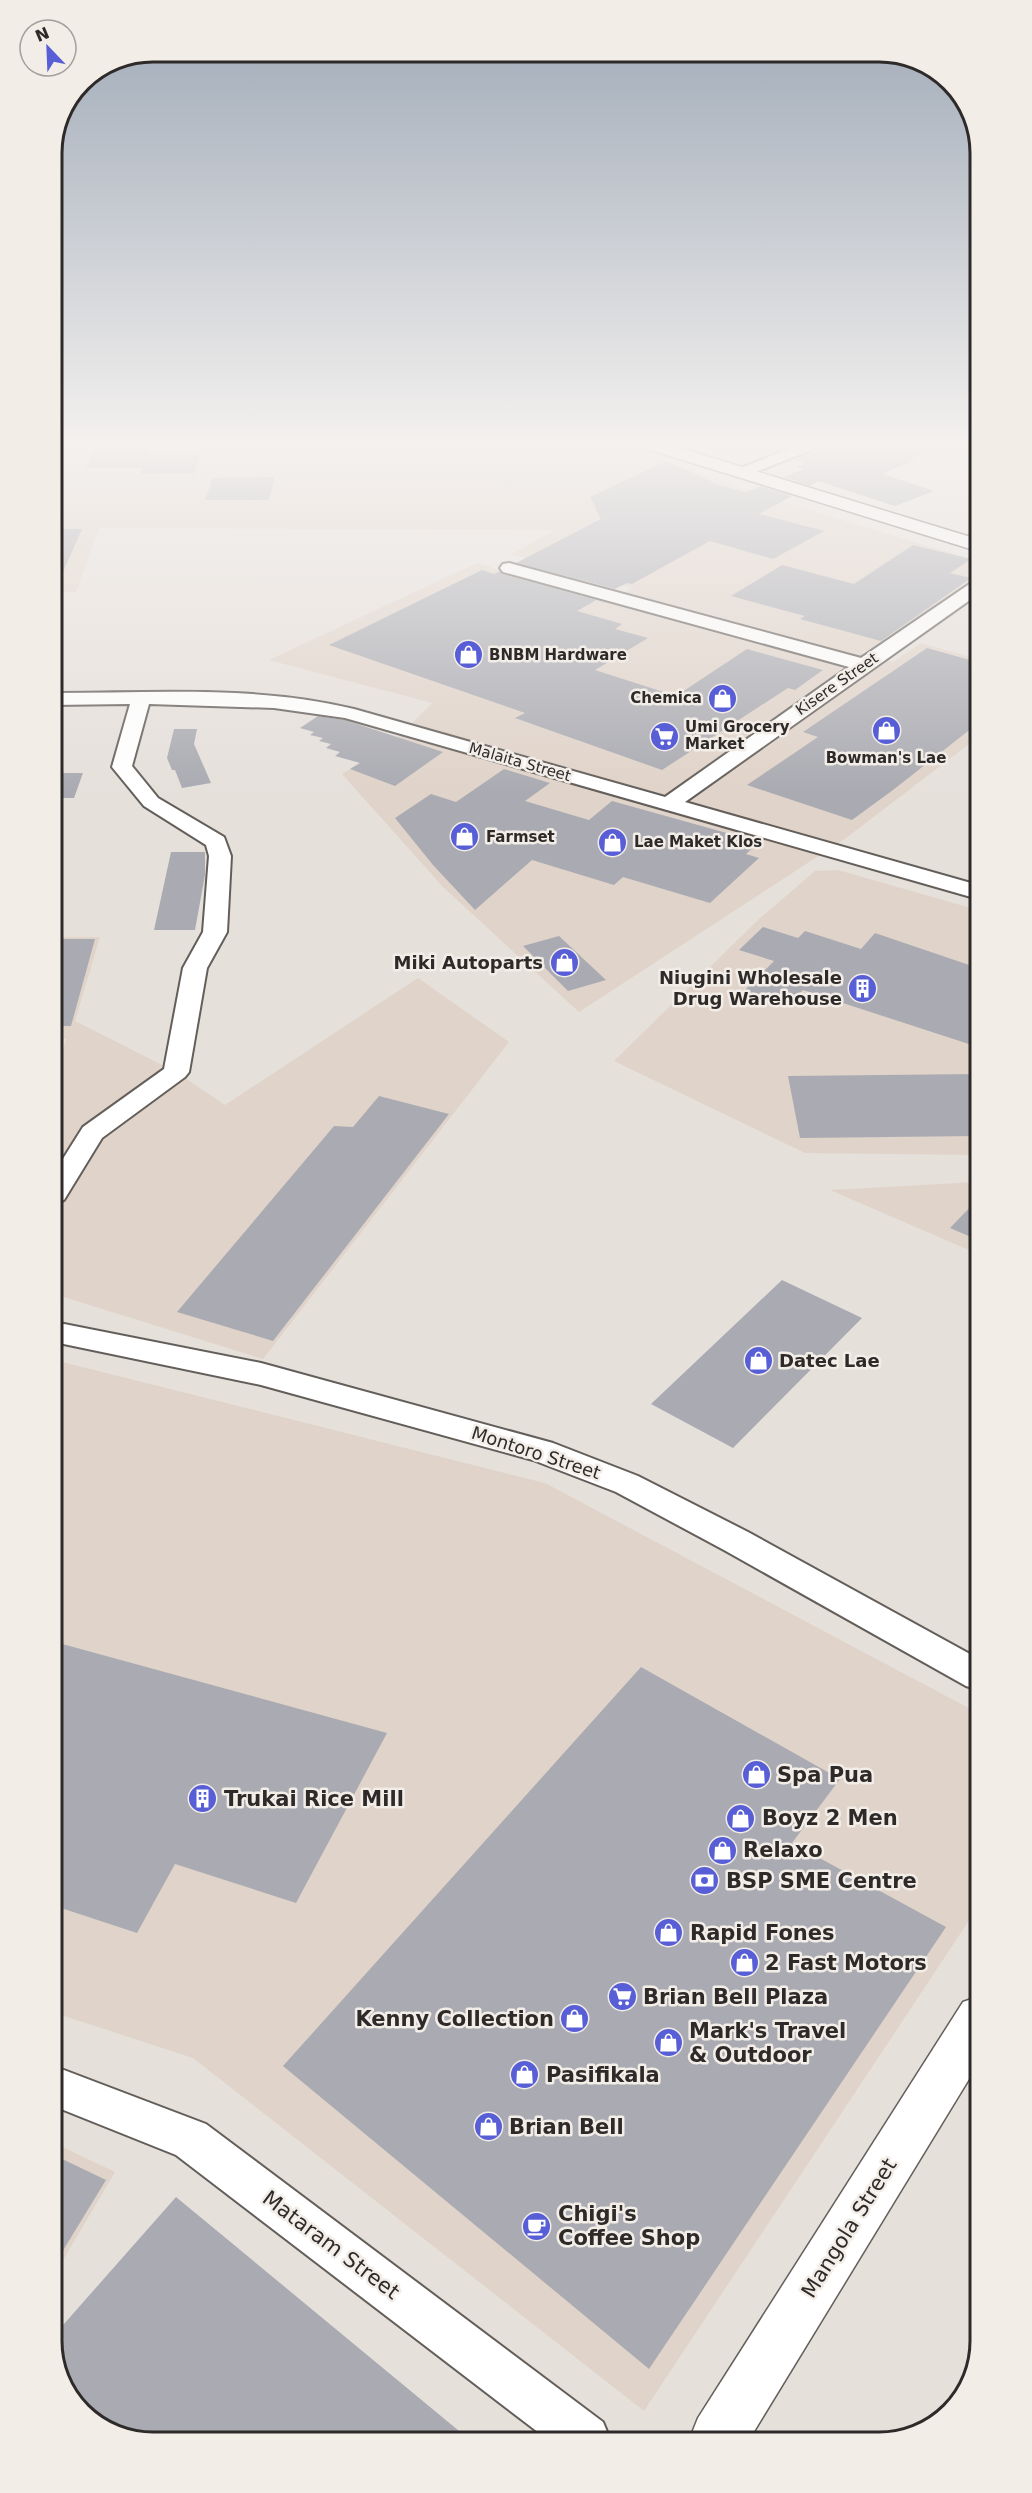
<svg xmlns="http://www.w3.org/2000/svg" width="1032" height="2493" font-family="'DejaVu Sans',sans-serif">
	<rect width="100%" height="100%" fill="#e6e0db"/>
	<path fill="#e0d3c9" d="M52,444H612L666,461L786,503L977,561L976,579L868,650L861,652L893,662L921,643L977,659V738L846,838L579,1012L443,887L342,774L397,738L432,703L269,660L477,563L607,602L632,588L511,554L555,530L99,528L76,592H52Z
		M838,870L978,910V1155L805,1153L614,1061L759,919L815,871Z
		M53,937H100L75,1021L176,1072L225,1105L418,978L509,1042L263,1359L54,1294L53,1084L66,1039H53Z
		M978,1182V1254L830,1190Z
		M54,1360L545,1483L980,1714V1904L644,2411L193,2058L55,2013Z
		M56,2144L115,2172L56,2272Z"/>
	<path fill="#aaabb2" d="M96,444H151L148,453H201L195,473L141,474L143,468H86Z
		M760,444H796L772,453L759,449Z
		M824,444H943L909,459L915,460L882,474L934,491L895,506L818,481L810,486L783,477L804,469L797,466L805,463L793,460L820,449Z
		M666,461L719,485L746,492L761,486L792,496L759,514L824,531L773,559L710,541L632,584L627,583L615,589L516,563L601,519L590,497Z
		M275,477L269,500H205L213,478Z
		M52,529H82L52,597Z
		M913,545L971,559L950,573L971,578L881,641L800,619L805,616L731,596L782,565L854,584Z
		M482,570L494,574L500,571L502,574L596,600L577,611L622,624L615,629L648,638L595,670L676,696L747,649L823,670L795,690L788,688L662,770L515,718L525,713L329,645Z
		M927,648L977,662V724L893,790L852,820L747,785L818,737L803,732Z
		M318,716L345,720L443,752L395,786L350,769L360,763L335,756L340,752L326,748L331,744L319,741L323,738L310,735L314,732L300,728Z
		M174,729H197L194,744L211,783L182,788L175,770H172L167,758Z
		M504,769L550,783L525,801L589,820L612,801L759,842L746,854L759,858L710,903L623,877L614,885L532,860L475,910L433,865L395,818L431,794L456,802Z
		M53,773H83L74,798H53Z
		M171,852H205V875L195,930H154Z
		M763,927L798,938L805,931L861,949L875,933L978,968V1047L803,990L787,1006L743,992L774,961L739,950Z
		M559,936L606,980L568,991L523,946Z
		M53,939H95L71,1026H53Z
		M978,1074V1136L800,1138L788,1076Z
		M379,1096L449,1114L273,1341L177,1312L334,1126L353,1127Z
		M978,1199V1240L950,1228Z
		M782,1280L862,1318L733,1448L651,1404Z
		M55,1642L387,1733L296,1903L175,1864L137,1933L55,1906Z
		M641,1667L840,1779L792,1843L946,1927L649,2369L283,2066Z
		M56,2156L106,2180L56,2262Z
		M176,2197L470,2440L145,2442L90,2421L56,2373V2333Z"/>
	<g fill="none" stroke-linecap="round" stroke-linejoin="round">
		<defs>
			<path id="minor" d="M801,444H822L819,447L748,475H738L735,472L738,469Z
				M509,563L861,658L971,583L977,582V595L685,802L978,885V899L345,718L274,708L149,704L132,766L158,798L224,837L231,856L227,932L207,968L189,1072L185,1077L102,1138L64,1200L54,1203V1173L83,1127L164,1069L183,968L203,932L209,856L206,845L144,806L112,767L130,704L52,705V693C152,693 257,685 354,709L665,797L849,667L503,572L500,568L503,564Z
				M54,1322L261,1363L553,1443L638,1476L748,1532L979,1659V1690L966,1686L724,1550L616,1492L533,1460L261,1385L54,1342Z
				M56,2067L206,2124L603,2422L610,2439H547L176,2155L56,2107Z"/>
			<path id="tertiary" d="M641,444H667L977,539V551L644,448Z"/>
			<path id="secondary" d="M980,1996V2061L750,2438H690L698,2418L963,2002Z"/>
		</defs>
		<use href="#minor" stroke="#635e5a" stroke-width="4"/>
		<use href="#tertiary" stroke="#635e5a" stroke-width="3"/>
		<use href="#secondary" stroke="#635e5a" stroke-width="3"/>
		<use href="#minor" fill="#fff" fill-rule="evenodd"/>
		<use href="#tertiary" fill="#fff" fill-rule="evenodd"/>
		<use href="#secondary" fill="#fff" fill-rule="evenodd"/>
	</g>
	<linearGradient id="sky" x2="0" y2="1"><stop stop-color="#9da8b6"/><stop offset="0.56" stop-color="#f4f1ef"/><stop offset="1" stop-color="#f4f1ef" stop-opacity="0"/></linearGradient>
	<rect width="1032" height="793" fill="url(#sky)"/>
	<defs>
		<symbol id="shop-disc" viewBox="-11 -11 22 22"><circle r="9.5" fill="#575ed6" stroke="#f3ede8"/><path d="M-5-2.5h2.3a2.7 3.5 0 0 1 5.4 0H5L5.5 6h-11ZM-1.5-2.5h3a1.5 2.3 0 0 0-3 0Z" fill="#fff"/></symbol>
		<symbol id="supermarket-disc" viewBox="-11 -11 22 22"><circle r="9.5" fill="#575ed6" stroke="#f3ede8"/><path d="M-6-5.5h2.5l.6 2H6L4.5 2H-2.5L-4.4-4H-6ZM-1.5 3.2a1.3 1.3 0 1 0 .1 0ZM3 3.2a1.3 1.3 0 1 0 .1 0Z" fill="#fff"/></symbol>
		<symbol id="building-disc" viewBox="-11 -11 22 22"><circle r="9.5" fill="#575ed6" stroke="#f3ede8"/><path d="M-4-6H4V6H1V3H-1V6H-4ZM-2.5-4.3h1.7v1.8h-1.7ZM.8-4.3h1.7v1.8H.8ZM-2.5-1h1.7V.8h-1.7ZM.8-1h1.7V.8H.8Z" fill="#fff"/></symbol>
		<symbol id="bank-disc" viewBox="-11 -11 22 22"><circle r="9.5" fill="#575ed6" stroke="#f3ede8"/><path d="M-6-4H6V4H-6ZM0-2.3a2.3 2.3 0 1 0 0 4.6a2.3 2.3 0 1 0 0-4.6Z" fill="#fff"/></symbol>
		<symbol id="cafe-disc" viewBox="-11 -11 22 22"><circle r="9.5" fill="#575ed6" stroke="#f3ede8"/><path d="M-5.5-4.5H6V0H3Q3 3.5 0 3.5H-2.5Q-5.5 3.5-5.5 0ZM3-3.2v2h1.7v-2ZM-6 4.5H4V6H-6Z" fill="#fff"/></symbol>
	</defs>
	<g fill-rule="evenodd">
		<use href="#shop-disc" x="452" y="638" width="33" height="33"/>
		<use href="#shop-disc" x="706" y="682" width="33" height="33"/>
		<use href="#shop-disc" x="870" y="714" width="33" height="33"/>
		<use href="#supermarket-disc" x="648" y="720" width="33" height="33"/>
		<use href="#shop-disc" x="448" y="820" width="33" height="33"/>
		<use href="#shop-disc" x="596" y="826" width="33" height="33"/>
		<use href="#shop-disc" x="548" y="946" width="33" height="33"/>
		<use href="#building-disc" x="846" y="972" width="33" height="33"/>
		<use href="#shop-disc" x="742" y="1344" width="33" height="33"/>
		<use href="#shop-disc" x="740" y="1758" width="33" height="33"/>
		<use href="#building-disc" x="186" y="1782" width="33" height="33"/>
		<use href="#shop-disc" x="724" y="1802" width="33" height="33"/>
		<use href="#shop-disc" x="706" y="1834" width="33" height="33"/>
		<use href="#bank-disc" x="688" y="1864" width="33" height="33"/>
		<use href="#shop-disc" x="652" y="1916" width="33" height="33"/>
		<use href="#shop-disc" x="728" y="1946" width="33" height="33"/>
		<use href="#supermarket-disc" x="606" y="1980" width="33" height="33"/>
		<use href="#shop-disc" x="558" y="2002" width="33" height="33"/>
		<use href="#shop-disc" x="652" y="2026" width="33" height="33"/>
		<use href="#shop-disc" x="508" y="2058" width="33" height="33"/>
		<use href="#shop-disc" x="472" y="2110" width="33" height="33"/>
		<use href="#cafe-disc" x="520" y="2210" width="33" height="33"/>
	</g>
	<g text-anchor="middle" stroke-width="5" stroke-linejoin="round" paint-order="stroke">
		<g font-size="15" font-weight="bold" fill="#2d2a29" stroke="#f3ede8" text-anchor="start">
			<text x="489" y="660">BNBM Hardware</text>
			<text x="702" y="703" text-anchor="end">Chemica</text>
			<text x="685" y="732">Umi Grocery<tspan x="685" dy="17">Market</tspan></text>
			<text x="886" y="763" text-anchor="middle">Bowman's Lae</text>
			<text x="486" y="842">Farmset</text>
			<text x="634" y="847">Lae Maket Klos</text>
		</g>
		<g font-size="15" fill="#2d2a29" stroke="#f3ede8">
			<text transform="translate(837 684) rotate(-35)" y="5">Kisere Street</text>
			<text transform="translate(520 762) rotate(16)" y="5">Malaita Street</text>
		</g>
		<g font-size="18" font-weight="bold" fill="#2d2a29" stroke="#f3ede8" text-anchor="end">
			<text x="543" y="969">Miki Autoparts</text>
			<text x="842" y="984">Niugini Wholesale<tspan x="842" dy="21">Drug Warehouse</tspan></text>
			<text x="779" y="1367" text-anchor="start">Datec Lae</text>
		</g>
		<g font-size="18" fill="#2d2a29" stroke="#f3ede8">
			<text transform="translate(536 1453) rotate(18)" y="6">Montoro Street</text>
		</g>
		<g font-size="21" font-weight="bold" fill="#2d2a29" stroke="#f3ede8" text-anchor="start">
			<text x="777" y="1782">Spa Pua</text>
			<text x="224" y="1806">Trukai Rice Mill</text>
			<text x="762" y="1825">Boyz 2 Men</text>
			<text x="743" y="1857">Relaxo</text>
			<text x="726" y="1888">BSP SME Centre</text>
			<text x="690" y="1940">Rapid Fones</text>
			<text x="765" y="1970">2 Fast Motors</text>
			<text x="643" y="2004">Brian Bell Plaza</text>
			<text x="554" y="2026" text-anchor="end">Kenny Collection</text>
			<text x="689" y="2038">Mark's Travel<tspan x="689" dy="24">&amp; Outdoor</tspan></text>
			<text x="546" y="2082">Pasifikala</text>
			<text x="509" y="2134">Brian Bell</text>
			<text x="558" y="2221">Chigi's<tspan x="558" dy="24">Coffee Shop</tspan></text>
		</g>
		<g font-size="21" fill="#2d2a29" stroke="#f3ede8">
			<text transform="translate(849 2228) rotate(-58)" y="7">Mangola Street</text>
			<text transform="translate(331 2245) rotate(37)" y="7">Mataram Street</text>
		</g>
	</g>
	<path d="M0 0H1032V2493H0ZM153 62H879A91 91 0 0 1 970 153V2341A91 91 0 0 1 879 2432H153A91 91 0 0 1 62 2341V153A91 91 0 0 1 153 62Z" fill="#f3ede8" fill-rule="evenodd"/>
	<path fill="none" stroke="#2d2a29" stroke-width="3" d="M153 62H879A91 91 0 0 1 970 153V2341A91 91 0 0 1 879 2432H153A91 91 0 0 1 62 2341V153A91 91 0 0 1 153 62Z"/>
	<g transform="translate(48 48) rotate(337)"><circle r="28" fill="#f3ede8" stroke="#a49f9c" stroke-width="1.5"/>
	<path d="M0-4.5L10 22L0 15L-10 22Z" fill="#575ed6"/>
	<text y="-9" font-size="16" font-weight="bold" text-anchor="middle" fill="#2d2a29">N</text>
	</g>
</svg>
